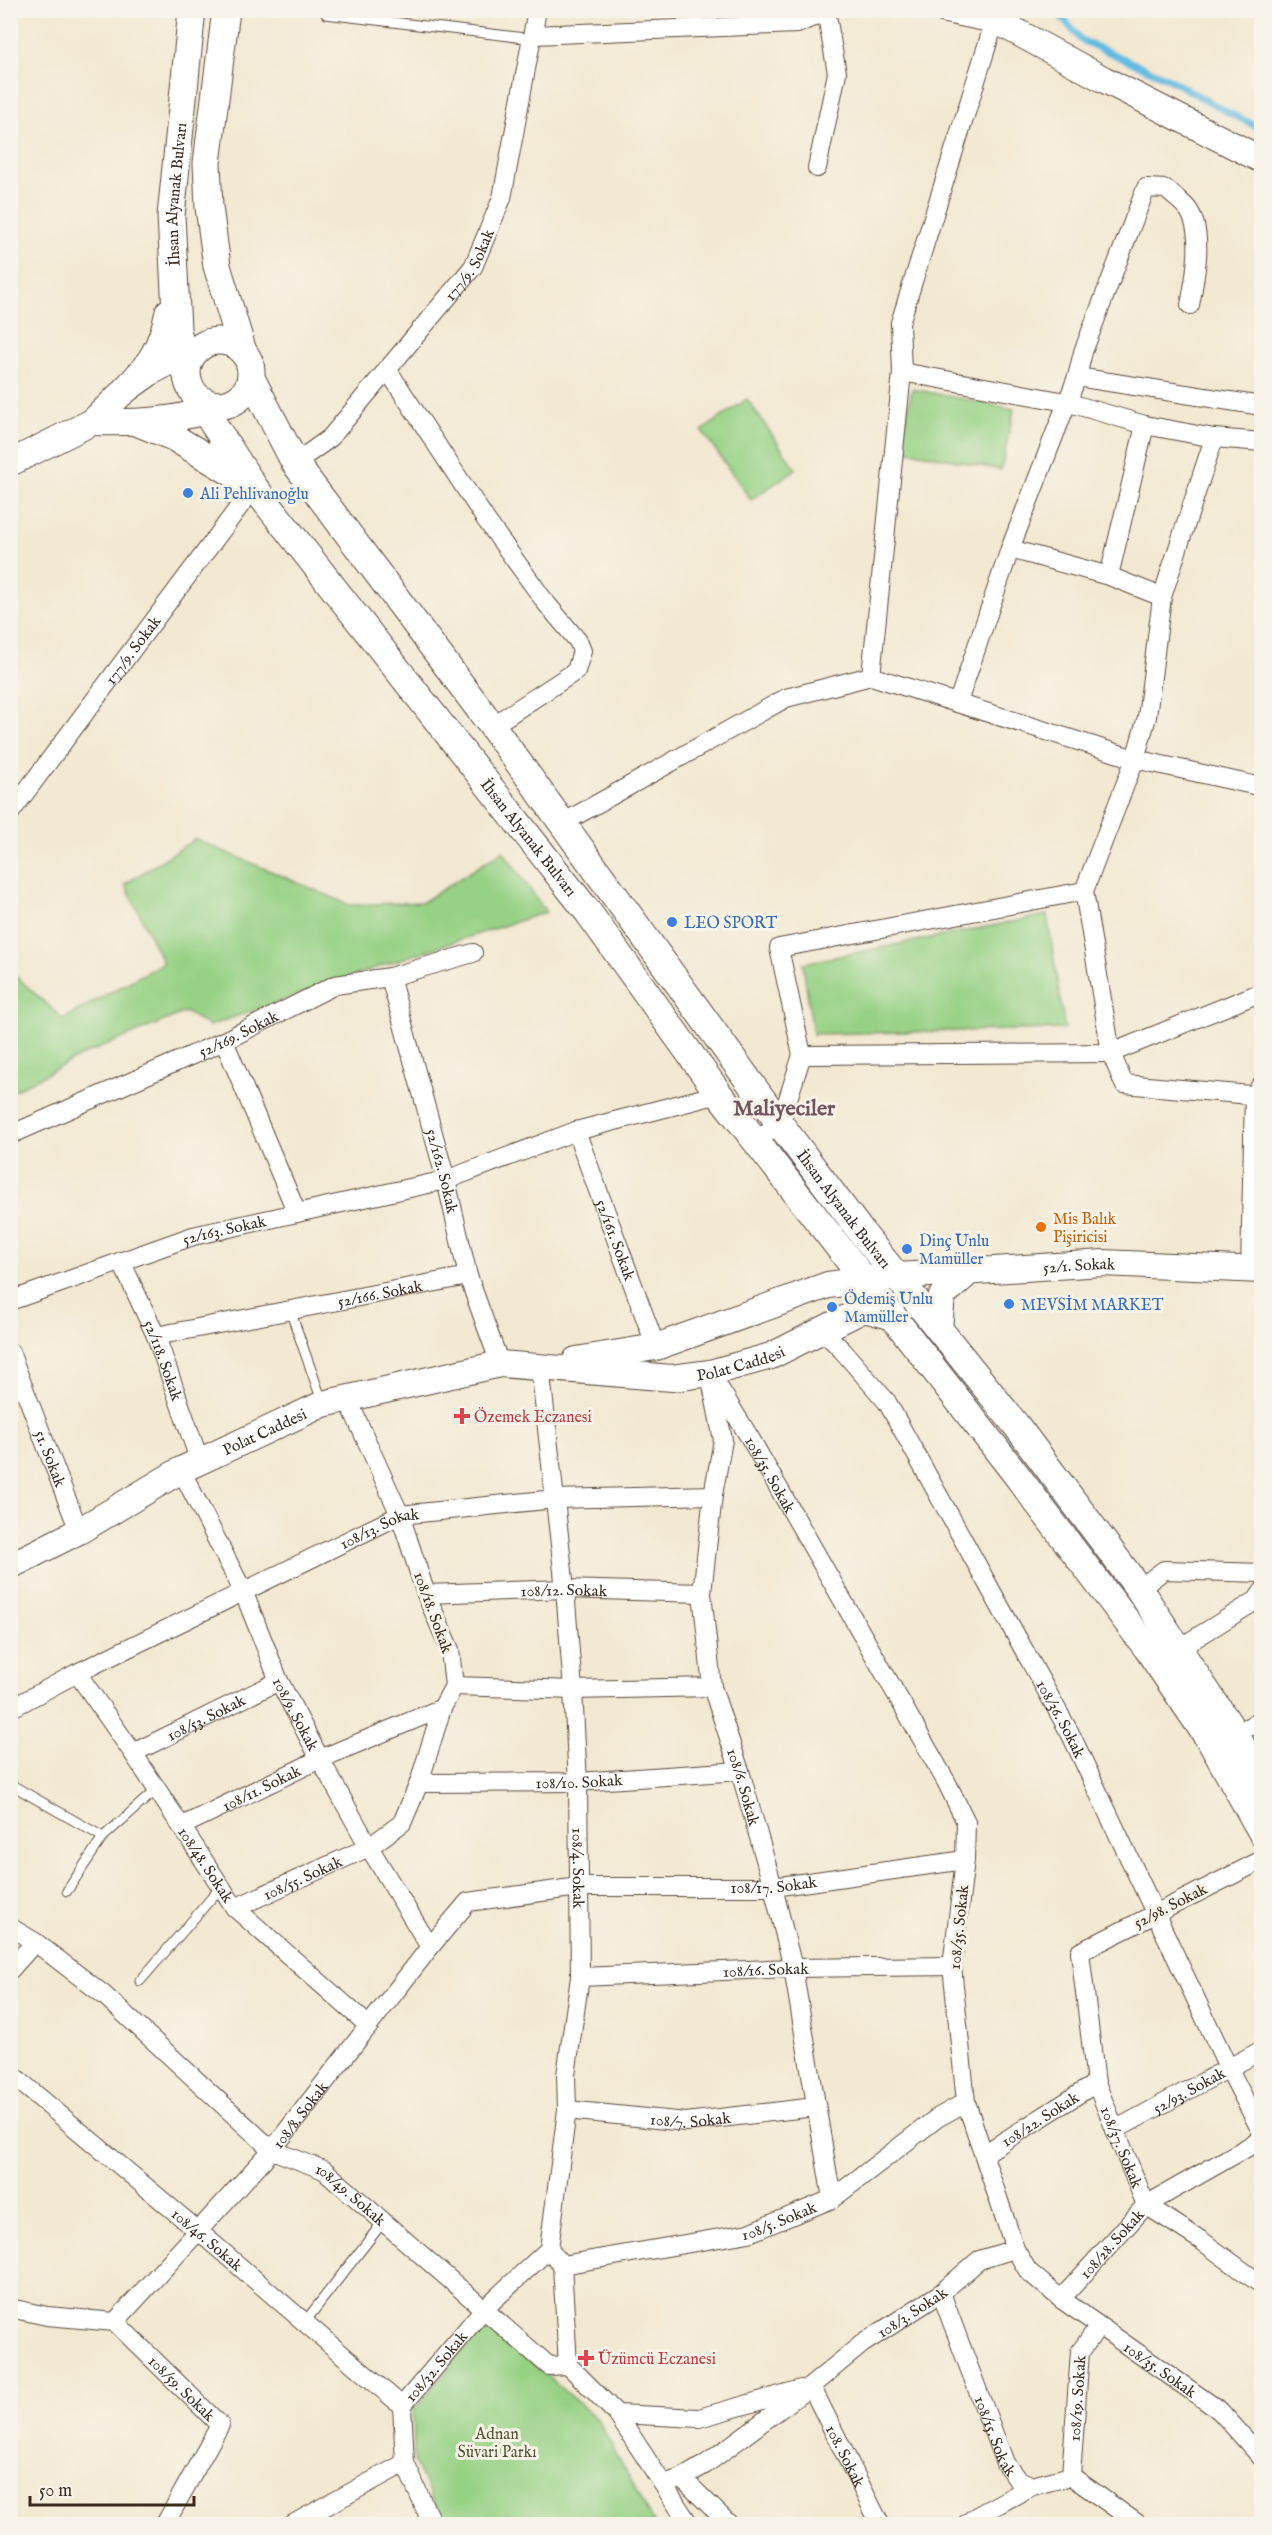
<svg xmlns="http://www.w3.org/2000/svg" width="1272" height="2535" font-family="'IM FELL English',serif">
	<rect width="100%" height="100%" fill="#f7f3e8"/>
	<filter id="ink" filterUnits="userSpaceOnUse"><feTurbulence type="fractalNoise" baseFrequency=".0167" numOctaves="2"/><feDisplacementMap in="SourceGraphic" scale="12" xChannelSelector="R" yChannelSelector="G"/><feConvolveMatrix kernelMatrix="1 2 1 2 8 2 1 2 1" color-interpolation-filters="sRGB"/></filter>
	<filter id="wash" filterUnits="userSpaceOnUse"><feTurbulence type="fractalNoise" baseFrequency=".008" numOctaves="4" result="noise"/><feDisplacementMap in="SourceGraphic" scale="24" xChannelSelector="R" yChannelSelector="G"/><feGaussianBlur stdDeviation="1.35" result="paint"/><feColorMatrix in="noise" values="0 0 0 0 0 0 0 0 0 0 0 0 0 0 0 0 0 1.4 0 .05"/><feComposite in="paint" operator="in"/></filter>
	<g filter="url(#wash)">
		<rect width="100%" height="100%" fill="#f3e8d2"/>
		<path fill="#97d185" stroke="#697e52" stroke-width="1.5" d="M912,389L1014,409L1001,470L900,449Z
			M747,399L796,469L751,500L702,431Z
			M195,839L350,905L423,902L503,851L546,912L416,954L209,1026L185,1012L83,1055L11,1092L10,971L63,1019L163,963L125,884Z
			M1047,915L1065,1029L813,1034L803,963Z
			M485,2323L598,2420L654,2524H445L414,2462L413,2412Z"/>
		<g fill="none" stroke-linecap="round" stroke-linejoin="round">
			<path stroke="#63bbe0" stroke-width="7" d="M1056,10L1081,40L1165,77L1227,112L1262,129"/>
		</g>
	</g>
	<g filter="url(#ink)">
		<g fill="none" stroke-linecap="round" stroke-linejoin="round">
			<defs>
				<path id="lane" d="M326,14L533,39
					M290,1310L322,1401
					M10,1784L103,1837
					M67,1891L103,1837L157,1789
					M140,1981L221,1887
					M304,2323L383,2222"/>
				<g id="street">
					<path d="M534,35L797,24L825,12"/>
					<path d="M817,168L837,73L826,10"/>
					<path d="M387,369L486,520L546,603L578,641L582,651L576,671L492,726"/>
					<path d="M902,372L1066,402L1145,425L1214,438L1262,442"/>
					<path d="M1077,377L1083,352L1146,188L1166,189C1172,195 1181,201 1187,208C1205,231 1195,278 1190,305"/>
					<path id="s1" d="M295,463L330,438L473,267L502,198L537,10"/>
					<path d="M1010,549L1109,576L1162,597L1147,717L1135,759L1084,891L1111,1053L1124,1084L1262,1096"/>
					<path d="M1109,576L1145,425"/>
					<path d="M1162,597L1214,438"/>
					<path d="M871,676L902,372L900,323L995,20"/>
					<path d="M958,702L1010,549L1077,377L1262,406"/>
					<path id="s2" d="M10,813L254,487"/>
					<path d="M561,824L786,698L871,676L1135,759L1262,787"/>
					<path id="s3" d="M390,977L446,1180L468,1276L500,1364"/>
					<path d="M224,1041L297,1213"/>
					<path d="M802,1055L1111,1053L1262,992"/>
					<path d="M576,1131L719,1094"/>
					<path id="s4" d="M10,1135L224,1041L335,985L390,977L473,953"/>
					<path d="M755,1140L780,1124L802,1055L779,948L1084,891"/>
					<path id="s5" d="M121,1261L156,1336L200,1462"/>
					<path d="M1250,1270L1254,1095L1261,1085"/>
					<path id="s6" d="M10,1301L193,1236L446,1180L576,1131L656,1347"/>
					<path id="s7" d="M821,1329L842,1350L887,1402L1071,1735L1228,2067L1262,2133"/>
					<path id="s8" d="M156,1336L468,1276"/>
					<path id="s9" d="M10,1352L79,1531"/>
					<path id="s10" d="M540,1366L565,1589L573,1690L578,1782L580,1977L566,2075L567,2110L549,2249L562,2265L568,2365"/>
					<path id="s11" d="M710,1373L750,1438L947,1783L966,1822L965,1860L952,1966L966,2102L1015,2249L1028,2271L1061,2299L1220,2411L1262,2458"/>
					<path id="s12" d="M712,1385L723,1440L713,1495L702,1593L712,1687L740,1771L773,1887L793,1968L832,2199"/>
					<path id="s13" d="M181,1470L244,1593L279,1681L320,1759L369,1847L430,1947"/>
					<path d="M1139,1589L1164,1570L1262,1573"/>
					<path id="s14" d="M426,1594L565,1589L702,1593"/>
					<path d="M1178,1649L1257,1600L1262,1592"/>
					<path id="s15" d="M77,1673L133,1753L235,1908L369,2026"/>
					<path d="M454,1686L573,1690L712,1687"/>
					<path id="s16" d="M10,1709L77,1673L400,1515L555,1499L713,1495"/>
					<path d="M1235,1734L1262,1720"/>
					<path id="s17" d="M133,1753L279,1681"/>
					<path id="s18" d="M419,1783L578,1782L740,1771"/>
					<path id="s19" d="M182,1826L320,1759L442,1708"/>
					<path id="s20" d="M1262,1860L1080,1952L1096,2083L1146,2205L1202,2241L1262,2285"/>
					<path id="s21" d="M235,1908L369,1847L402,1823L419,1783L442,1708L454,1686L450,1650L426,1594L400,1515L348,1400"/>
					<path id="s22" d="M10,1927L35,1942L104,1995L272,2150L324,2170L549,2366L568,2365L617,2414L689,2524"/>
					<path d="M10,1970L35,1942"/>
					<path id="s23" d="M580,1977L793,1968L952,1966"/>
					<path id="s24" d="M10,2073L197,2230L402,2406"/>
					<path id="s25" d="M567,2110L686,2122L815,2107"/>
					<path id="s26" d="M1115,2130L1262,2050"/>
					<path id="s27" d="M984,2154L1096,2083"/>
					<path id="s28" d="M562,2265L749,2233L832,2199L937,2118L966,2102"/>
					<path id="s29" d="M941,2293L1005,2463L1017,2479L1032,2486L1071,2476L1138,2524"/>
					<path id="s30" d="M1061,2299L1146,2205L1262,2139"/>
					<path id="s31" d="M10,2308L47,2316L115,2322L272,2150L430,1947L468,1902L579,1887H773L965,1860"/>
					<path id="s32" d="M115,2322L220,2425L165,2524"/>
					<path id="s33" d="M811,2386L880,2524"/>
					<path d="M617,2414L699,2418L801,2389"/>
					<path id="s34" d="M1071,2476L1080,2352L1098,2327"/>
					<path id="s35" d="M682,2478L706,2464L811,2386L862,2344L941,2293L979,2260L1015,2249"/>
					<path d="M672,2481L682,2478L729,2524"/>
					<path d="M293,2524L405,2463"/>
					<path id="s36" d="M432,2524L405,2463L402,2406L483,2310L549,2249"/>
					<path d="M966,2524L977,2516L1032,2486"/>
				</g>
				<g id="secondary">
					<path d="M946,10L995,20L1103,79L1262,160"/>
					<path d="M92,422C141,423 179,421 225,405"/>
					<path d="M10,463L92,422L124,391L152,371L208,343"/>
					<path d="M939,1328L942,1296L969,1272"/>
					<path id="s37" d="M576,1360L656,1347L828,1285L897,1276L1103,1263L1262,1270"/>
					<path id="s38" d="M10,1566L79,1531L181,1470L323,1404L500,1364L672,1378L710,1373L771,1356L864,1309L894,1317"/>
				</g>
				<g id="primary">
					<path d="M226,10L207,163L209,207L217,266L243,352"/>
					<circle cx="219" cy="373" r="32"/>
					<path id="s39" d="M187,376L177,329L171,216L192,10"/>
					<path id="s40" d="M251,378L295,463L492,726L780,1124L862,1233L1016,1425L1139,1589L1235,1734L1262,1781"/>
					<path d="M124,391C151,364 161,349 169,312"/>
					<path id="s41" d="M194,394L254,487L588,912L719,1094L1012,1469L1147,1648L1211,1742L1262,1833"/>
					<path d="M139,423L173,437L246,481"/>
				</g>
			</defs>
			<use href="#lane" stroke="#574639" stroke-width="11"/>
			<use href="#street" stroke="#574639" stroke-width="20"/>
			<use href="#secondary" stroke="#574639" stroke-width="28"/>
			<use href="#primary" stroke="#574639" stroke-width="29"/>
			<use href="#lane" stroke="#fff" stroke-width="9"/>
			<use href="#street" stroke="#fff" stroke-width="18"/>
			<use href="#secondary" stroke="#fff" stroke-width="26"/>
			<use href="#primary" stroke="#fff" stroke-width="27"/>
		</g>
	</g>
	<g fill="#3f7fe0" stroke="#f7f3e8" stroke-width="2">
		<circle cx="188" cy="493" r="6"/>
		<circle cx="672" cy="922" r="6"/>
		<circle cx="907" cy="1249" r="6"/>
		<circle cx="1009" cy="1304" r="6"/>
		<circle cx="832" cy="1307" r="6"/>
	</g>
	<circle fill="#e8710a" stroke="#f7f3e8" stroke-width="2" cx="1041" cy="1227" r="6"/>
	<g fill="#e0444e" stroke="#f7f3e8" stroke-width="2">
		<path d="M459 1407h6v6h6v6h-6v6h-6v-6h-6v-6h6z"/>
		<path d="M583 2349h6v6h6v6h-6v6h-6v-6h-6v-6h6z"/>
	</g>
	<g text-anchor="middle" stroke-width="6" stroke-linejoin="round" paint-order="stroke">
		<g font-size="16" fill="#3b2a1e" stroke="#f7f3e8">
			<text dy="6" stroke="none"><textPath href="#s39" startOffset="183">İhsan Alyanak Bulvarı</textPath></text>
			<text dy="6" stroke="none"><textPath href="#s1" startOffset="266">177/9. Sokak</textPath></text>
			<text dy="6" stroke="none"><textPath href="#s2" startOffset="204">177/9. Sokak</textPath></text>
			<text dy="6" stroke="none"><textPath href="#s41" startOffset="556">İhsan Alyanak Bulvarı</textPath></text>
			<text dy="6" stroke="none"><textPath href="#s4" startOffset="250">52/169. Sokak</textPath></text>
			<text dy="6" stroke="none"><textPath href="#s3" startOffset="201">52/162. Sokak</textPath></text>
			<text dy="6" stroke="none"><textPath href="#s40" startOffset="1022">İhsan Alyanak Bulvarı</textPath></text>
			<text dy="6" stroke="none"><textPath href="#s6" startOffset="226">52/163. Sokak</textPath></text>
			<text dy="6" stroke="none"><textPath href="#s6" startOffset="708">52/161. Sokak</textPath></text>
			<text dy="6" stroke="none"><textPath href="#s37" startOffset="516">52/1. Sokak</textPath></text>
			<text dy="6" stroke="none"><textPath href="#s8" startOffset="228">52/166. Sokak</textPath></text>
			<text dy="6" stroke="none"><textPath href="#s5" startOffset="108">52/118. Sokak</textPath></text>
			<text dy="6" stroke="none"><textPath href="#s38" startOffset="777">Polat Caddesi</textPath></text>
			<text dy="6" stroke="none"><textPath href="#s38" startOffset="288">Polat Caddesi</textPath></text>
			<text dy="6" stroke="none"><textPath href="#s9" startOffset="114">51. Sokak</textPath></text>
			<text dy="6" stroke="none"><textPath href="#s11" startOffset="118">108/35. Sokak</textPath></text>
			<text dy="6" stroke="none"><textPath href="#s16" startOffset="412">108/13. Sokak</textPath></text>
			<text dy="6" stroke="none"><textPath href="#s14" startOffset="138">108/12. Sokak</textPath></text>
			<text transform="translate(434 1612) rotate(70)" y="6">108/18. Sokak</text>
			<text dy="6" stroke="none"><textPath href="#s13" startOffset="270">108/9. Sokak</textPath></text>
			<text dy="6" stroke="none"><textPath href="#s17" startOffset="81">108/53. Sokak</textPath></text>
			<text dy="6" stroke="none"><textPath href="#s7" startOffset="460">108/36. Sokak</textPath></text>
			<text dy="6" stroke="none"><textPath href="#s18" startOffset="160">108/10. Sokak</textPath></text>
			<text dy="6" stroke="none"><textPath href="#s19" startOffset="88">108/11. Sokak</textPath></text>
			<text dy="6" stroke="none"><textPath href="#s12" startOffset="410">108/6. Sokak</textPath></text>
			<text dy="6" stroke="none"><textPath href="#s15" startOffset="231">108/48. Sokak</textPath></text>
			<text dy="6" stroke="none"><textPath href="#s10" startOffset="504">108/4. Sokak</textPath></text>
			<text dy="6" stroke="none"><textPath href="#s21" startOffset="74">108/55. Sokak</textPath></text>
			<text dy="6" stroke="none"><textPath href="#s31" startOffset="962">108/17. Sokak</textPath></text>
			<text transform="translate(1170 1905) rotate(-27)" y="6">52/98. Sokak</text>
			<text transform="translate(958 1927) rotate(-84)" y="6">108/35. Sokak</text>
			<text dy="6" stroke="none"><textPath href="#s23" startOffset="186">108/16. Sokak</textPath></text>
			<text dy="6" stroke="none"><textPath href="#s26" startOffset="84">52/93. Sokak</textPath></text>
			<text dy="6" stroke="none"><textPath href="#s31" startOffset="384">108/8. Sokak</textPath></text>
			<text dy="6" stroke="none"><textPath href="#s25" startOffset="124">108/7. Sokak</textPath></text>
			<text dy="6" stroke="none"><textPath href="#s27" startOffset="66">108/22. Sokak</textPath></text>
			<text dy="6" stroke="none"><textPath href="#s20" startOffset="405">108/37. Sokak</textPath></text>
			<text dy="6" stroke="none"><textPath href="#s22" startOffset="436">108/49. Sokak</textPath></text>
			<text dy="6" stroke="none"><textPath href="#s28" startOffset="222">108/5. Sokak</textPath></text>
			<text dy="6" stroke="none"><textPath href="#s24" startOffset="258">108/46. Sokak</textPath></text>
			<text dy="6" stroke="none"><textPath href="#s30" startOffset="75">108/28. Sokak</textPath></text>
			<text dy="6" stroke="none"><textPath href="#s35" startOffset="284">108/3. Sokak</textPath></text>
			<text dy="6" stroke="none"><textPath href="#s36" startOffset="176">108/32. Sokak</textPath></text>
			<text dy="6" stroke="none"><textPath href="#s11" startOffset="1144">108/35. Sokak</textPath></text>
			<text dy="6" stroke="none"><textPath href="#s32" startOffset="94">108/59. Sokak</textPath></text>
			<text dy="6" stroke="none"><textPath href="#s34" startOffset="78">108/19. Sokak</textPath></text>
			<text dy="6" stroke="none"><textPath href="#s29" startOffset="153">108/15. Sokak</textPath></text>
			<text dy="6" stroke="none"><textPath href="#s33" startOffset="78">108. Sokak</textPath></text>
		</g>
		<g font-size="16" fill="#366cbe" stroke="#f7f3e8" text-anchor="start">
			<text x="200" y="499">Ali Pehlivanoğlu</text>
			<text x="684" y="928">LEO SPORT</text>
			<text x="919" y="1246">Dinç Unlu<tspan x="919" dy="18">Mamüller</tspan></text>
			<text x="844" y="1304">Ödemiş Unlu<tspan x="844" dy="18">Mamüller</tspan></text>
			<text x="1021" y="1310">MEVSİM MARKET</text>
		</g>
		<g font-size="16" fill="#c56008" stroke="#f7f3e8" text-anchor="start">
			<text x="1053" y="1224">Mis Balık<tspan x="1053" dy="18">Pişiricisi</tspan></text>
		</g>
		<g font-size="16" fill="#be3a42" stroke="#f7f3e8" text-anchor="start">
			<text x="474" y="1422">Özemek Eczanesi</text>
			<text x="598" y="2364">Üzümcü Eczanesi</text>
		</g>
		<g font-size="16" fill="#525438" stroke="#f7f3e8">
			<text x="497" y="2439">Adnan<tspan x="497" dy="18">Süvari Parkı</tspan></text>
		</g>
		<g font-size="22" font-weight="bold" fill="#74555f" stroke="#f7f3e8">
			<text x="784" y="1115">Maliyeciler</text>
		</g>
	</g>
	<rect width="1272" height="2535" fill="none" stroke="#f7f3e8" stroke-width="36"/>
	<path d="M30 2496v9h164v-9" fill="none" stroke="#3b2a1e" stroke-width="3"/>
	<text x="39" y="2496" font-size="18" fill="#3b2a1e" stroke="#f7f3e8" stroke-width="4.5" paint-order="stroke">50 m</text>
</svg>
